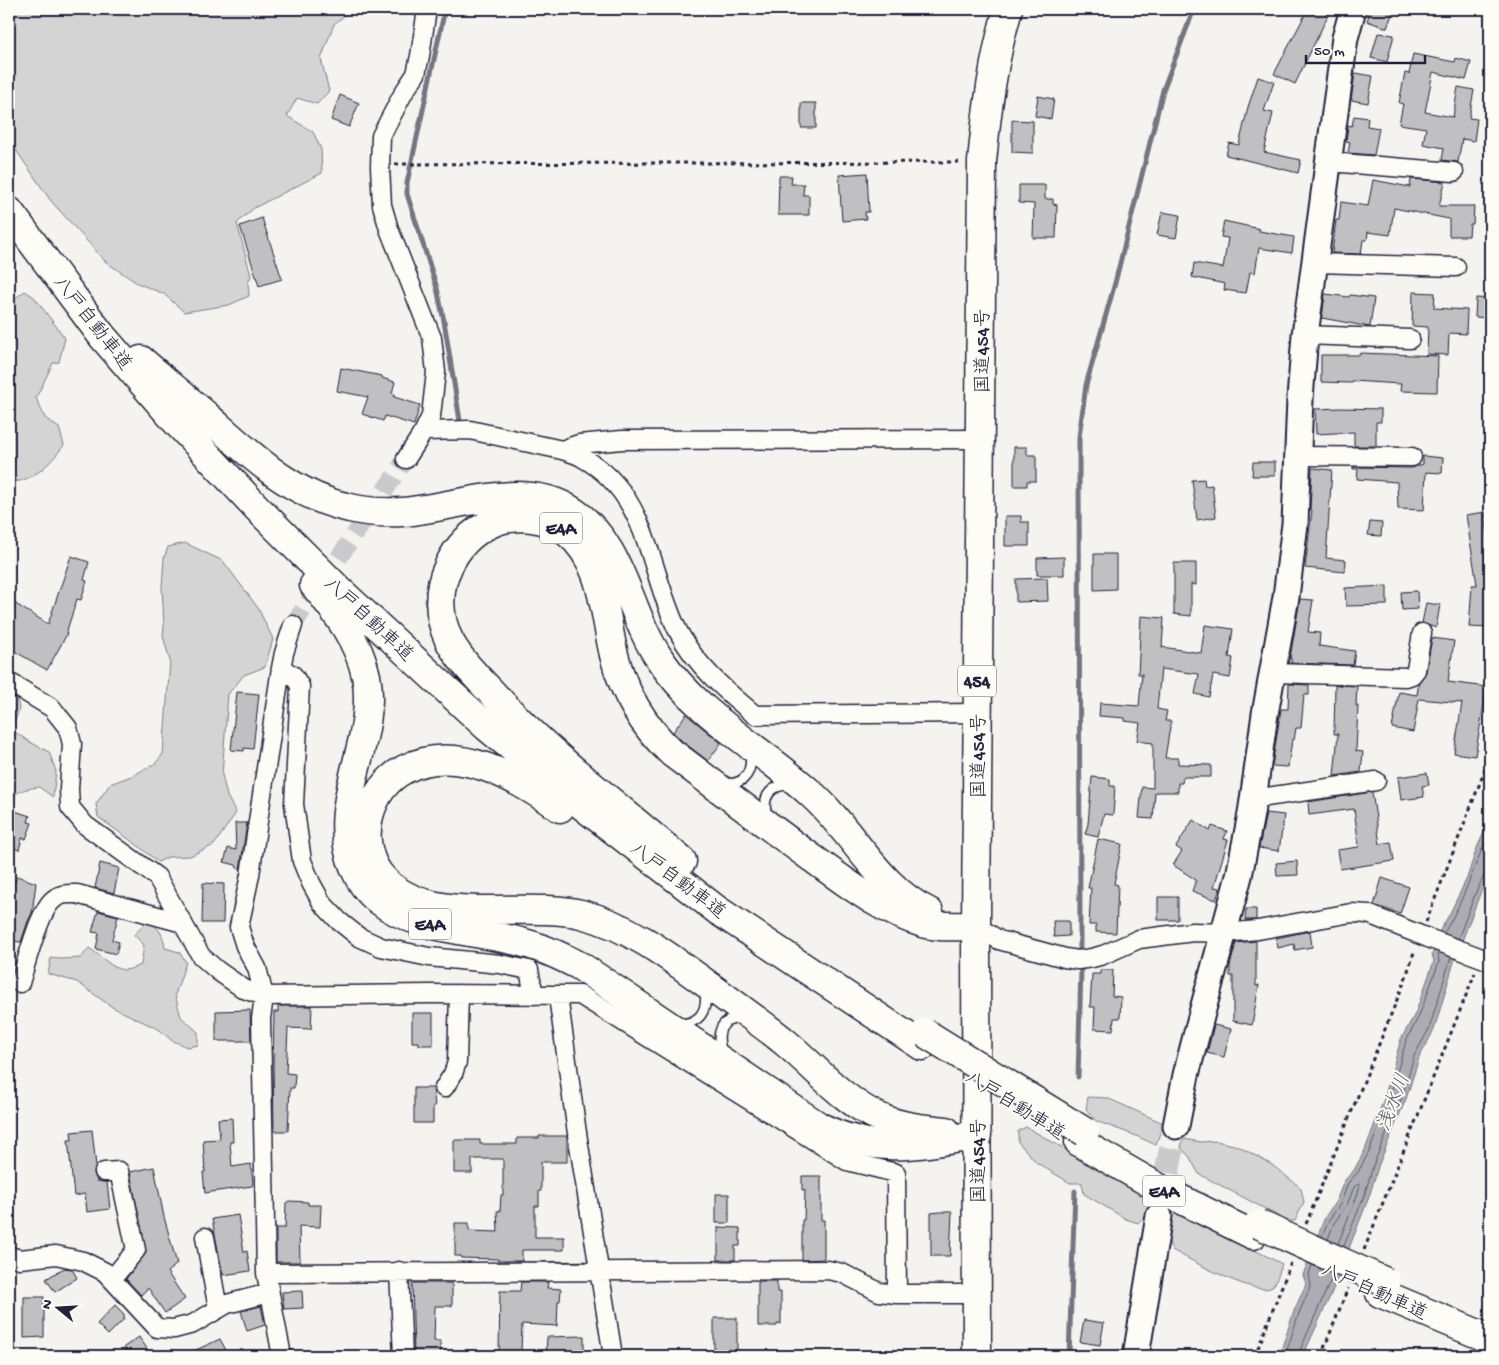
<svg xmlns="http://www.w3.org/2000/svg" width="1499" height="1365" font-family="'Gochi Hand','Klee One',sans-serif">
	<rect width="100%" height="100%" fill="#f4f3ef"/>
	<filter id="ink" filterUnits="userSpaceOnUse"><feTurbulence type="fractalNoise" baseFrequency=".02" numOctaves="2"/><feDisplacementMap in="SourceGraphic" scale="10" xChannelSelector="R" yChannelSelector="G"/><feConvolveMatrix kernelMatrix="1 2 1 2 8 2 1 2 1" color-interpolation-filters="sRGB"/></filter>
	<g filter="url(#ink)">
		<path fill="#d5d4d5" stroke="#7c7b88" d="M18,9H352L334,24L321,59L329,91L317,104L297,98L287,116L313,132L321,149L322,173L254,208L237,223L251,276L248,283L249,296L229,305L184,312L164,294L137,283L106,262L51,201L9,140V89L12,71L13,48L10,26Z
			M25,291L34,297L65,338L59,362L53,363L36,398L45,418L59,428L64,445C51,463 32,483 9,482V303Z
			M185,543L223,561L258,608L273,639L265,667L244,675L228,694L222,775L227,796L236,813L214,845L190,856L168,857L158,862L137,845L98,817L96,804L110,784L134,775L156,763L163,754L170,661L163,636L164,626L162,587L164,558L168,547Z
			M9,691L17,697L19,709L12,730L28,741L49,752L56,771L53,797L39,787C25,789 14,790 9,805Z
			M147,921C160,928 163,934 165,948L179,952L186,962L175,995L181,1017L198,1032V1045L187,1047L171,1040L160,1030L112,1007L77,982L48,974L51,958L60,959L81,958L89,948C99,954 112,969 124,970C129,970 136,967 141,965L144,945L134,935Z
			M1088,1097L1107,1098L1163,1123L1156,1145L1134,1135L1096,1121L1086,1109Z
			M1026,1127L1139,1191L1282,1264C1279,1271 1277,1285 1270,1288C1253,1295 1189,1259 1172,1250L1168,1239L1166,1222C1153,1214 1149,1211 1138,1223L1126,1219L1084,1194L1082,1183H1070L1037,1163L1018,1142V1131Z
			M1183,1139L1201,1142L1216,1141L1238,1146L1272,1165L1301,1188L1304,1202L1295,1221H1288L1199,1174L1189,1156L1181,1148Z"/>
		<path fill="#acacb2" stroke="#757582" d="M1490,819V875L1480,894L1454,962L1434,1030L1419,1058L1406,1099L1379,1164L1369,1197L1332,1292L1303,1356H1279L1294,1311L1306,1284L1303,1275L1325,1217L1336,1201L1344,1181L1354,1170L1365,1150L1384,1099L1401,1039L1415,1014L1434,961L1432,955L1439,932L1449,915L1467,878L1476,850Z"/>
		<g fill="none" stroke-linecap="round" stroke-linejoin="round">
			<path stroke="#59596b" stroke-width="1" d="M1444,933C1464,901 1474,865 1490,831
				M1458,939L1476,892L1484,876L1490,874
				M1322,1237L1329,1220L1341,1203L1348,1183L1358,1172L1369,1152L1389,1100L1406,1041L1419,1016L1435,973L1439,962L1438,952
				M1328,1239L1334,1223L1347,1205L1354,1187L1359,1184L1360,1186L1358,1193L1338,1244
				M1344,1246L1364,1196L1374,1163L1402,1097L1414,1056L1429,1029L1451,957
				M1285,1356L1299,1313L1311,1285L1309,1274L1312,1265
				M1299,1356L1301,1348L1333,1275"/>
			<path stroke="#757582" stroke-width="5" d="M445,9L407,183V194L437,288L444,321L461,427
				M1080,952L1079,437L1086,385L1115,283L1163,90L1194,9
				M1078,1077L1081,969
				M1069,1356L1075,1191"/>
		</g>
		<path fill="#c0bfc2" stroke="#22223b" d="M1308,9H1331L1295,84L1274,74Z
			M1371,9H1394L1387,28L1367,21Z
			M1378,33L1394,35L1387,62L1371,58Z
			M1413,54L1455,62L1456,58L1471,62L1466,80L1433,72L1425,112L1453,117L1458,87L1474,90L1469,118L1477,119L1474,141L1462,139L1458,162L1442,160L1444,148L1423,144L1426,128L1399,124L1403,104L1399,103L1405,73L1409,74Z
			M1355,73L1373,76L1368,103L1351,100Z
			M1258,77L1274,82L1264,111L1273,113L1264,152L1301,160L1298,173L1226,155L1229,143L1239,145L1248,107Z
			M340,95L359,103L349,127L331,120Z
			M1038,96L1054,99L1051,119L1035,116Z
			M801,103H816V128H801Z
			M1354,116L1368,118L1367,126L1379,128L1374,155L1348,153L1350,142L1346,141L1348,125L1352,126Z
			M1012,120L1033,121V153L1012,152Z
			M867,173L869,212H865L866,219L842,221L839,175Z
			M779,176H792L791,184H804L803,195H809V215H778Z
			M1411,179L1445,182L1439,206H1474L1473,224H1470L1469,236H1449V219L1394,208L1390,235L1368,232L1367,240H1363L1361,254L1332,253L1336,220H1339L1341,202L1368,206L1373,180L1410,187Z
			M1019,185H1045V199H1053V204L1057,205L1056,238H1033L1034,204L1019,203Z
			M1162,212L1180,215L1176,238L1157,235Z
			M262,218L282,279L259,286L240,226Z
			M1224,221L1260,229L1259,231L1294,237L1292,253L1259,248L1255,273L1250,272L1246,293L1224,290L1225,284L1192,277L1194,263L1223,268L1228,238L1221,237Z
			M1413,292L1435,293L1434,308L1467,310L1466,334L1449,333L1448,355L1427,354L1428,327L1412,326Z
			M1325,294L1349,297L1350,295L1374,298L1370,327L1322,318Z
			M1476,298L1490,299V318L1475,317Z
			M1360,353L1438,356L1437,392L1400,391L1401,384L1352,381V383L1321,382V355H1360Z
			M341,368L382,376V378L395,382L392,393L395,394L394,397L420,405L414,425L385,416L383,421L362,414L368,397L337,391Z
			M1340,408L1381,409V422H1376V446H1354V432L1316,434L1315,409Z
			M1014,447H1027V455H1036V481H1027V486H1014Z
			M1423,456L1443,458L1442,473L1426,472L1424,510L1398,509L1397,482L1357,479L1358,469H1353V467L1412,468L1423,464Z
			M1253,462H1275V476H1252Z
			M1312,468L1332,470L1326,558L1346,560L1345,572L1305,568L1312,510H1310Z
			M1204,479L1205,486L1212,485L1216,517L1197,520L1192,480Z
			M1485,512L1490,550V628L1469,627L1472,585H1477L1466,515Z
			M1005,516H1021V522H1029V546H1005Z
			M1370,522L1382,523L1381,536L1368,535Z
			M1094,554H1116V589L1094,590Z
			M71,556L89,562L84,580L87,581L81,600L77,599L66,633L67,634L47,670L9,648V612L14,603L48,624Z
			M1064,557V575H1037V558Z
			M1174,563H1196V585L1191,584V616L1174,614Z
			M1047,578L1048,601L1016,602V579Z
			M1387,586V605L1346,606L1345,588Z
			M1417,591L1418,609L1402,610L1401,592Z
			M1300,599L1313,600L1308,632L1320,633L1319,646L1355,651L1353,665L1291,663V658H1290Z
			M1426,603L1440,605L1436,628L1422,623Z
			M1141,616L1164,618L1162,647L1201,653L1205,625L1233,629L1229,657L1233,658L1230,678L1213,675L1209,697L1195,694L1199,674L1161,669L1157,709L1167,711L1165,721H1171L1165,758H1178V764L1211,765V777H1183L1182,783H1178V792H1155L1153,819L1139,818L1142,787L1153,788V743L1137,741L1140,723L1125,721V718L1099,716L1100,703L1139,706L1142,674H1138Z
			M1432,638L1454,641L1448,682L1487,687L1475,756L1454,753L1462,703L1419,699L1413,732L1392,728L1399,692L1417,695L1419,682L1426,672Z
			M1289,684L1309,685V695H1304L1301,728H1296L1294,740H1292L1288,767L1272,766L1281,709H1288Z
			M1335,685L1357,686L1356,706H1358L1356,751L1363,752L1361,772L1334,776L1338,734H1334Z
			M237,692L259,694L253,749L244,748V751L231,750Z
			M686,714L721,743L708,761L682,741L673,732Z
			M1427,773L1429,785L1422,786L1424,797L1401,800L1398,777Z
			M1092,777L1110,779V786H1115L1113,815L1104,814L1098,837L1085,834L1088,824Z
			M1372,792L1380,844L1391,842L1394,861L1340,869L1337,850L1359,847L1354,809L1309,815L1308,802Z
			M9,809L30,816L28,822L32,823L26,839L22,838L19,850L9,846Z
			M1266,813L1284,815L1279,851L1259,848Z
			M1193,820L1210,831L1212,826L1227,831L1224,839L1228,840L1214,887L1220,888L1216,900L1192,891L1196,880L1173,865L1182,851L1176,847Z
			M235,823H247L240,869L237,868L236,865L224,862L228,848L236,850Z
			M1098,839L1122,844L1114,884L1118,885L1116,933L1096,932V925H1089L1091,888H1088Z
			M1297,861L1298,875L1277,876L1276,863Z
			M100,863L119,868L114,893L95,888Z
			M17,876L36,883L32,913L28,921L21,942L9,941L12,913L9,912L11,893Z
			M1382,878L1409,887L1400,914L1374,905Z
			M203,883L224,884L223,923H202Z
			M1158,897H1178V920H1158Z
			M1246,909H1256V920H1245Z
			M98,911L118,916L112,940L119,942L116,954L96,949L99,933L92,932Z
			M1053,921H1069V936L1054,937Z
			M1310,931L1312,947L1295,950L1294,944L1278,948L1276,938Z
			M1256,941V986L1259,985L1252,1025L1233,1021V976H1230V966L1236,943Z
			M1100,970H1113L1112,996L1121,997L1120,1018H1114L1113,1030L1094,1029L1095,1007H1090L1092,974H1100Z
			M278,1006H312L311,1029L288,1028L286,1073L295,1074L294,1088H290L288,1131H274L273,1065L274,1012H278Z
			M250,1010L251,1041H216V1011Z
			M412,1013H433V1045H419V1042H412Z
			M1214,1025L1231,1029L1224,1057L1207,1053Z
			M414,1088H433L435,1106H433V1123H414Z
			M232,1118L233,1142H230L232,1167L251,1164L253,1183L252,1186L205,1193L203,1172H205L203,1140L220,1139L218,1119Z
			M92,1130L96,1166L94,1173L97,1181L107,1182L110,1209L87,1212L85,1194L74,1196L68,1140H72L71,1132Z
			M539,1136H567V1162H541V1191H539V1206H535V1237H564V1250H522V1261H498V1259L461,1258V1256H455V1223H469V1231L498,1232L497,1211H500L501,1195H503V1159H472V1173H454V1140H480V1144H517V1138H539Z
			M154,1167L164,1217L177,1264L167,1272L185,1299L165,1313L148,1288L141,1295L126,1279L146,1252L130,1172Z
			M802,1176H821V1220H824V1259L802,1260V1220H804L805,1190H802Z
			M716,1194H729V1223H716Z
			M289,1201L308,1202V1205H321L320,1227L299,1226L300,1262H276V1228H285L286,1203Z
			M940,1212H952L950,1256H931V1213Z
			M238,1215L244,1252L247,1251L250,1271L223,1275L212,1219Z
			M718,1227L740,1228V1246H735V1260H718Z
			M64,1268L72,1269L77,1278L55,1292L46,1279Z
			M758,1281H777V1292H781V1324H777V1326H758Z
			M521,1282H548L547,1288L561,1289L560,1301H558L557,1326L522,1324L521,1353H499L500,1291H520Z
			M412,1283H452V1306H435L434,1341H440L441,1356H417V1354H414Z
			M302,1291L303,1308L284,1309L282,1292Z
			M24,1297H44V1337L24,1338Z
			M115,1305L124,1314V1319L108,1335L97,1324Z
			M261,1306L265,1325L247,1331L241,1311Z
			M714,1318H737V1356H714Z
			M1084,1320L1104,1323L1100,1345L1080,1342Z
			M584,1336V1356L546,1355L547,1337Z
			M139,1337L148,1350L138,1356H130L124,1347Z
			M220,1339L229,1356H183Z"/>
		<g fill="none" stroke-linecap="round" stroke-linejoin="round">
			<path stroke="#cac9cb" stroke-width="18" stroke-dasharray="18 9" stroke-linecap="butt" d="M293,625L406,459"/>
			<path stroke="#cac9cb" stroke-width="25" stroke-dasharray="25 12" stroke-linecap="butt" d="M1160,1209L1176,1126"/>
			<defs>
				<path id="lane" d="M725,783C745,786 753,771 750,752
					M767,816C761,797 771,784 791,785
					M678,1024C700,1024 708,1011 705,990
					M723,1054C715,1035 719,1017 743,1019"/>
				<path id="street" d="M1329,162L1454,172
					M1315,263L1456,267
					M1305,335L1410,339
					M424,431L470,430L562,450L579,444L622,440L981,439
					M562,450C569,452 577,454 583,458C650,495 648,571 678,631C696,666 726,691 755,715L977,713
					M1298,456L1412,457
					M406,459L424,431L431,416L436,372L432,338L389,229L382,205L380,167L381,136L404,92L416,74L420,56L427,9
					M281,668L293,675L300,686L294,804L302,861L311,883L322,903L339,921L359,937L381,947L429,957L500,964L529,970L534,995
					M1274,673L1406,677L1412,675L1416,670L1422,633
					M9,682L52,708L68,728L72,744L69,789L70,807L85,825L157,877L201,956L218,971L244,989L264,996L428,994L580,995L847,1161L896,1173L897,1294
					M1253,799L1376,781
					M976,926L999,940L1065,958L1078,960L1092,958L1103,955L1139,939L1193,932L1224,933L1258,930L1351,913L1368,914L1428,938L1490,961
					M20,983C26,964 39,910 54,899C62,893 68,894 77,894L183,923
					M558,996L577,1133L613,1356
					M444,1088L453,1074L457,1062L459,994
					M104,1172L119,1171L136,1250L112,1279
					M205,1237L218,1309
					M9,1256L20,1259L56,1255L83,1261L105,1272L157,1328L174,1329L193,1324L227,1304L269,1293
					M399,1271L403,1356
					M266,1273L828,1270L842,1273L879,1292L897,1294H976
					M282,1356L266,1273L261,1019L264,996L257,968L245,946L239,927L250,875L281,668L284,653L293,625"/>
				<path id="secondary" d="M1176,1126L1186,1075L1202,1013L1239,876L1251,814L1265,714L1286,597L1295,524L1300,399L1305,335L1345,38L1353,9
					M1136,1356L1159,1216"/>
				<path id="highway" d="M9,211L102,336L180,426L260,511L338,589L487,727L584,807L717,910L922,1046
					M141,360C163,379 186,398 208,417C251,455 292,496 350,508C367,512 384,513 402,512C455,508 525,478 574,512C623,545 628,612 659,658C697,715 760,748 809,792C851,828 878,888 929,912
					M314,585C336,611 359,642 366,676C379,741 326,805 355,869C360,881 367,891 377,899C418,932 476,929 524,943C544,948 562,957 580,966L820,1127C877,1155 918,1145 977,1135
					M560,808C517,778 457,742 405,769C386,779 374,797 369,816C364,836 367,858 379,874C423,930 519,900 581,914C635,927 681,966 726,998C746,1013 767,1027 786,1043C817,1069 844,1102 881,1118C902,1127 924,1129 946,1131
					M682,861C618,806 551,756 494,695C478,678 460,661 449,640C438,617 437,590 448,567C457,547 471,532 492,523C514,513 548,516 567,532C604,561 604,614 614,655C624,694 643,726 672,753C719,788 765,824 812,858C847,883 882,911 923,923C940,928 959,926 976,926
					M1079,1142L1166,1192L1253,1235
					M1380,1293L1490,1339
					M977,1356L976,926L982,162C987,108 993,61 1008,9"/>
			</defs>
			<use href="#lane" stroke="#22223b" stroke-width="12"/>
			<use href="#street" stroke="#22223b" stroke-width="21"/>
			<use href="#secondary" stroke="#22223b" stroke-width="29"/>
			<use href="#highway" stroke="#22223b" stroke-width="31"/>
			<path stroke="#22223b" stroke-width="3" stroke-dasharray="4 4" stroke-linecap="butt" d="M395,164L961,162
				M1426,922L1490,757
				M1306,1224L1405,980L1415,949
				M1364,1250L1475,973
				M1255,1356L1292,1260
				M1321,1356L1348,1288"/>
			<use href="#lane" stroke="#fdfcf7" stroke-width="9"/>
			<use href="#street" stroke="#fdfcf7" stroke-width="18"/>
			<use href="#secondary" stroke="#fdfcf7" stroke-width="25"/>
			<use href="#highway" stroke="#fdfcf7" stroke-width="28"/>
			<defs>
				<path id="highway-bridge" d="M925,1033L1085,1132
					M1258,1224L1386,1282"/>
			</defs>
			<use href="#highway-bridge" stroke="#22223b" stroke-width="31" stroke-linecap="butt"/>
			<use href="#highway-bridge" stroke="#fdfcf7" stroke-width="28"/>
		</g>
	</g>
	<g text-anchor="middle" stroke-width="4" stroke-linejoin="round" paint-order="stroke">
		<g fill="#fdfcf7" stroke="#646373" stroke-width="1">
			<rect x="540" y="512.5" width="42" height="31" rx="4"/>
			<rect x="958" y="665.5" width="38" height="31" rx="4"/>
			<rect x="409" y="908.5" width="42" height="31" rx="4"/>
			<rect x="1143" y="1175.5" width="42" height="31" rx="4"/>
		</g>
		<g font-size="18" font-weight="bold" fill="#22223b">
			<text x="561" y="534">E4A</text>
			<text x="977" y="687">454</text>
			<text x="430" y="930">E4A</text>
			<text x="1164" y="1197">E4A</text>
		</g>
		<g font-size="19" fill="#22223b" stroke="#fdfcf7">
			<text transform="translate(94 322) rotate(52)" y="7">八戸自動車道</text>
			<text transform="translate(981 351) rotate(-90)" y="7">国道454号</text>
			<text transform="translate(370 618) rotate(43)" y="7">八戸自動車道</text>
			<text transform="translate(977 756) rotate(-90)" y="7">国道454号</text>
			<text transform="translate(679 879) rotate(37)" y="7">八戸自動車道</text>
			<text transform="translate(1016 1104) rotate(32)" y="7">八戸自動車道</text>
			<text transform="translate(977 1161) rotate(-90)" y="7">国道454号</text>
			<text transform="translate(1375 1290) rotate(24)" y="7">八戸自動車道</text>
		</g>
		<g font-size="20" font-style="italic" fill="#59596b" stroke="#fdfcf7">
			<text transform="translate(1392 1102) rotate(-69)" y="7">浅水川</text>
		</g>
	</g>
	<rect width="1499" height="1365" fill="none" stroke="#fdfcf7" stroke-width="30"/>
	<rect x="15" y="15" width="1469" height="1335" fill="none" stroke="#22223b" stroke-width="2" filter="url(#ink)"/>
	<g transform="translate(58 1308) rotate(288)" stroke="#fdfcf7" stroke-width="4" paint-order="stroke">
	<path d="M0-4L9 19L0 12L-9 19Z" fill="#22223b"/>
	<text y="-8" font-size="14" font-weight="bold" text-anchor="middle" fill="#22223b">N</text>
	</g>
	<path d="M1306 55v8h119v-8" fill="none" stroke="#22223b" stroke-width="2.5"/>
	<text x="1314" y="55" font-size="15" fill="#22223b" stroke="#fdfcf7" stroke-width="4" paint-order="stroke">50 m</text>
</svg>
